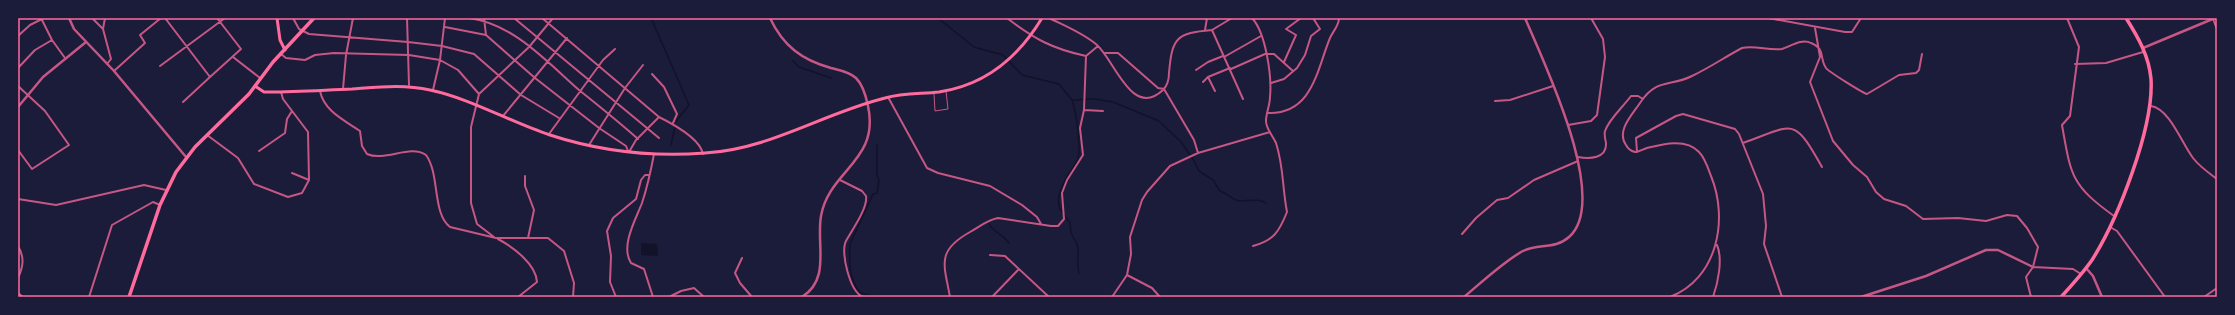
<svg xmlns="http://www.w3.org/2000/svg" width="2235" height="315" font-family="Quicksand,sans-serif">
	<rect width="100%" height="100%" fill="#1b1b3a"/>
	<path fill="#12122b" d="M641,243L657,244L658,256L641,255Z"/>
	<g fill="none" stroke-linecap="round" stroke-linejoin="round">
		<path stroke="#12122b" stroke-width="1.5" d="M651,18L689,105L676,121
			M938,18L974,47L1003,55L1022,75L1059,84L1072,100L1095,99L1113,102L1159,121L1181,142L1193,159L1199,171L1213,180L1220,191C1227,193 1234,201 1240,201C1249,201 1259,198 1266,203
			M793,61L799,67L831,78
			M1072,100C1076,110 1082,152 1077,161C1071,173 1061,182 1059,196C1056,209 1065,214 1070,223C1071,227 1070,229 1071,232C1072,238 1078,242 1078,249C1079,258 1076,264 1079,273
			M671,145L675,127
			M989,224C993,232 1003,234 1009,243
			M874,297C869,295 862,294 859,291C849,280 849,258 850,244L873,194L877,193L879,181L877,175V145"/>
		<path stroke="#c65784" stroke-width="1" d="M934,94L935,111L948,109L946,91"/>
		<path stroke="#c65784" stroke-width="2" d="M41,18L52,40L65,58
			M92,18L103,29
			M105,18L103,29L111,59L107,64
			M165,18L210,77L241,49L217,18
			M293,18L299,29L309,34L408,42L442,46L474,54L521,95L559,118
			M407,18L409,85
			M469,18C514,24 547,62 579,90C599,106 619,122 638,139
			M484,18L486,35
			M514,18L659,138
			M542,18L659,117C673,124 700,138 703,154
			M1007,18C1034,39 1053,49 1086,56
			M1049,18C1065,26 1083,33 1097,45C1115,61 1132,119 1163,90C1168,85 1169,80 1169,73C1172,38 1176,33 1212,30L1243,99
			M1252,18C1266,33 1272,77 1270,97C1270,105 1266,113 1266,121C1266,129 1273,136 1276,143C1284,168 1282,186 1287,212C1279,232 1274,240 1253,246
			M1768,18L1845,32H1852L1861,18
			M2067,18L2079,47L2070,116L2062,125C2071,176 2071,185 2114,216
			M2213,19L2217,29
			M445,27L486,35L535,78L599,128L626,146L628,151
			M1815,28L1820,57L1810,82L1833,141L1853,165L1867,177L1876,192L1884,199L1906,206L1923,219L1958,218L1986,221L2007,215L2017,216L2027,228L2038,247L2033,267L2026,277L2031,297
			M1205,30L1207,18
			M1212,30L1232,18
			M18,36L30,25L42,19
			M1104,53H1118L1158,88L1164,89L1194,140L1198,153
			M281,54L286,58L305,60L315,55L334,53L409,55L440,60L458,70L479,94
			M233,57L260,78
			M1224,57L1261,36
			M1284,62L1296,35L1286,29L1301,18
			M2075,64L2106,63L2143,52
			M160,66L225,18
			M18,68L35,50L52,40
			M1231,69L1265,54H1274L1293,71
			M1196,70L1208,62L1223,56
			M114,71L145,43L140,35L161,18
			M652,74L664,87L677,114L673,123
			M1208,77L1215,91
			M1203,82L1208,77L1230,68
			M1271,83L1284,79L1297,68L1305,55L1311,36L1320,29L1313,18
			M18,86L45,111L69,145L32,169L18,150
			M343,89L346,55L353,18
			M433,90L440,60L445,18
			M320,91C324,111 344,120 360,131L362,146L367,154C385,162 410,144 426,155C440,174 432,213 450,227L496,238H548L564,251L574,283L573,297
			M888,97L927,168L938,173L990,186L1022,205L1037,217L1041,224
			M1495,101L1510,100L1553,86
			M183,102L210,77
			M2151,106C2170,109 2182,144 2193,158C2200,167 2209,173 2217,179
			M1084,110L1103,111
			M1268,113C1313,114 1317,69 1330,38C1333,31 1339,26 1339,18
			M503,116L567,38
			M1568,125L1591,121L1597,115L1605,57L1603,39L1591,18
			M549,134L603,60L615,49
			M207,135L238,158L254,184L288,197L302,193L309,180L308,132L283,99L281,92
			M1743,143C1794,125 1793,115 1822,167
			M589,145L625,88L643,65
			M259,151L285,133L287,119L292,111
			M629,152L636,140L659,117
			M1637,152L1636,138L1676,116L1683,114L1735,129L1739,134L1763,194L1766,226L1764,244L1782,297
			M1578,157C1589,159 1607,159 1606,143C1605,139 1604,135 1605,131C1609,119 1623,107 1631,96H1638L1643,99
			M292,173L309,180
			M525,176V186L534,210L528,238
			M840,180L862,191L866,196C868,208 852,230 846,241C840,252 850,292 863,297
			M18,199L56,205L144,185L166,190
			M2110,227L2117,231L2165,297
			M1462,234L1476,218L1497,200L1508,198L1534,180L1578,161
			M494,237L477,224L471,203V127L479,94L529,47L553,18
			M498,239C513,247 536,264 537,282L518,297
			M18,246C25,258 23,267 18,278
			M990,255L1005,256L1049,297
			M742,258L735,273L740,283L752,297
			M2033,267L2073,269L2081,274
			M1127,275L1152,288L1160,297
			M18,293L23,297
			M89,297L112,225L153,202L160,205
			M616,297L610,282L611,256L607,231L613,218L636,199L641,180L645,175H649
			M653,297L644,269L631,263C620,246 636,219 642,203C647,188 651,170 654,154
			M669,297L681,291L694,288L704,297
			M950,297C944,264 936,251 970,232C979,227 987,220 998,218L1051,226H1058L1064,219L1062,193L1067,180L1083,155L1080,128L1084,110L1086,56L1098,46
			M992,297L1019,269
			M1112,297L1127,275L1131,254L1130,237L1142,200L1147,192L1170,166L1198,153L1270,132
			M1670,297C1717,279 1729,220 1711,176C1708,168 1705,158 1699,152C1686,138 1663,144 1647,148C1643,149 1639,152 1635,152C1631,151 1628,149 1626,145C1616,131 1632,115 1640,103C1656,78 1670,87 1692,76C1709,68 1725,57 1742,48C1755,45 1769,51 1782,49C1791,46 1802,38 1811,43C1826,49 1819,58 1826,68C1829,72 1863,93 1867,94L1899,75L1916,73L1919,70L1922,54
			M1713,297C1718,283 1723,259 1717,245
			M2204,297L2217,288"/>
		<path stroke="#c65784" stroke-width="2.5" d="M69,18L74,29L114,71L186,157
			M770,18C783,46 802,60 831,68C839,70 850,72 856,78C863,85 866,96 868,106C880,161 829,170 821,216C816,244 831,279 802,297
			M2143,48L2215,18
			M18,107L43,77L86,42
			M2086,268L2093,276L2102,297
			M1464,297C1482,282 1501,264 1521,252C1536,243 1555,250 1569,237C1611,200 1543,61 1525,18
			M1861,297L1926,276L1986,250H1998L2033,267"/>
		<path stroke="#ff6b9d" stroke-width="3" d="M277,18L280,40L285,50
			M255,86L264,92H270C297,92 325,90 352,89C379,87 404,84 430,90C472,99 510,122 550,135C599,151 653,157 705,153C768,150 824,113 885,98C903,93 921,94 939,92C986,85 1018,58 1042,18"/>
		<path stroke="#ff6b9d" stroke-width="3.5" d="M2061,297C2072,285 2083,273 2092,260C2118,219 2154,127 2151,79C2149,56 2138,37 2126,18"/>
		<path stroke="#ff6b9d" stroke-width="3.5" d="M129,297L160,205L176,172L195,147L249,94L273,62L314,18"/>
	</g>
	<rect width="2235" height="315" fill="none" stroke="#1b1b3a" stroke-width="38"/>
	<rect x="19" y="19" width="2197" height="277" fill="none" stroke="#ff6b9d" stroke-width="1.5"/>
</svg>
